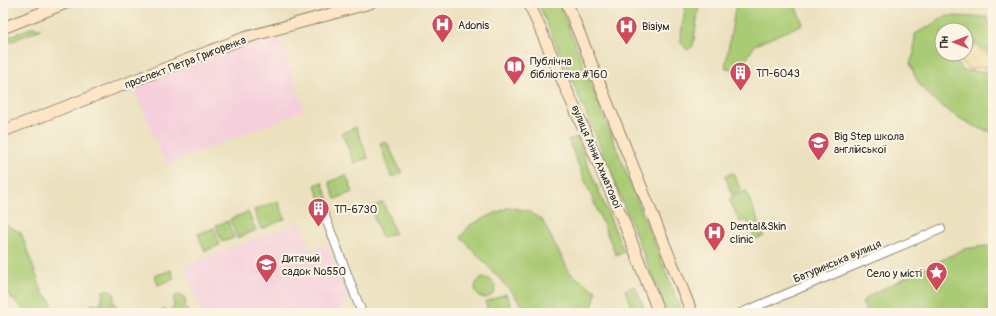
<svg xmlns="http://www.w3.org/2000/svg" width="996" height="316" font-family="Pangolin,sans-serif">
	<rect width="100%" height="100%" fill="#fcf5e5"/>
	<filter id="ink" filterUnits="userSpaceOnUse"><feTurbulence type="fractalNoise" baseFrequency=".025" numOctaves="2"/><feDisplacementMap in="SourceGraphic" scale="8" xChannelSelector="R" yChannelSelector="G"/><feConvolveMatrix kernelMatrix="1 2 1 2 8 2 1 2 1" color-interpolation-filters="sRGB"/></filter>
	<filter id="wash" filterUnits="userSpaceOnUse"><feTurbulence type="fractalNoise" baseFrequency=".012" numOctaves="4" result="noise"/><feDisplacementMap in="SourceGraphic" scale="16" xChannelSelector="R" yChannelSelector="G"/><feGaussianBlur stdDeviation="0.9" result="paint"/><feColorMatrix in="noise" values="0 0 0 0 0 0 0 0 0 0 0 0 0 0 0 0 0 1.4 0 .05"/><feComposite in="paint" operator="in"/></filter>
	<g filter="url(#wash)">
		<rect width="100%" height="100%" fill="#ece1bf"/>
		<path fill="#f5cfdc" d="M278,33L305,110L166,165L134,88Z
			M300,222L311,251L327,245L350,301L341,304L345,313H201L185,266Z"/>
		<path fill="#aacb74" stroke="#6a7b50" d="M538,3H559L682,313H667L598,141Z
			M686,3H697L699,6L693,46L687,50L680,41Z
			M736,3H794L803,24L755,45L746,60L737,69L725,68Z
			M947,16L987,17L993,33V56L966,36V30H942V54H950L962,70L983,72L993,69V132C969,128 929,101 917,80C914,75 912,68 910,63L914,53L915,34Z
			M33,27L41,29L3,45V39Z
			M356,127L368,158L354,163L342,133Z
			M576,137L624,251L616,255L568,140Z
			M383,142L387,143L402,173L391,177L380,143Z
			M733,173L741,191L732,195L725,176Z
			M346,175L353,192L335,199L329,182Z
			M322,182L331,205L323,208L315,185Z
			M746,191L764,236L755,239L747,220L740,222L730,201V198Z
			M278,201L285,219L261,229L254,210Z
			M383,202L395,233L382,238L370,208Z
			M509,207L528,211L542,220L570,273L596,291L593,305L587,313H528L510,290L461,237L470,225Z
			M248,212L256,230L237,238L230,219Z
			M228,221L234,238L222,242L216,225Z
			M3,223L21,233L43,294L49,298L55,313C25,313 23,311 3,288Z
			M214,228L220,245L205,251L198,234Z
			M984,246L993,247V310L986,313H867L862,302L872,294L964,249Z
			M171,270L174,279L158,285L155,276Z
			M475 288a10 10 0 1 1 20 0a10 10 0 1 1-20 0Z
			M635,286L646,313H634L625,290Z
			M107,290L112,291L115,296L113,301L118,308V313L89,312V307L93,304L99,306L102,300L103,291Z
			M506,294L511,306L489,313L485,302Z
			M179,295L184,297L186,302L185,306L189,313H161L164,309L170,311L174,306V297Z"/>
		<path fill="#eeda9e" stroke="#8c8264" d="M966,39L993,59V66L970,69L958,60L955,54H966Z"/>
	</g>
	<g filter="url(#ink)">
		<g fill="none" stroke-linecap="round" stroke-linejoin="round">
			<defs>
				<path id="street" d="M323,211L362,313
					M741,313L941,229"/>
				<path id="secondary" d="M529,3L623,220L659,313
					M567,3L692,313
					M3,28L66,3
					M3,131L244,38L370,3"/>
			</defs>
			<use href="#street" stroke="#8c8675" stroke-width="10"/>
			<use href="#secondary" stroke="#8c8675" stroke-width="13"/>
			<use href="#street" stroke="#fff" stroke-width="8"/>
			<use href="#secondary" stroke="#fde5c5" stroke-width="11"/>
		</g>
	</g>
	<defs>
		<symbol id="hospital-pin" viewBox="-11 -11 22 30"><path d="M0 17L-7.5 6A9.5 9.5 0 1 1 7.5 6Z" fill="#d1495b" stroke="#fcf5e5"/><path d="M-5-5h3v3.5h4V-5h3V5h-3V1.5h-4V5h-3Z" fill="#fff"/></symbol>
		<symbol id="library-pin" viewBox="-11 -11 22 30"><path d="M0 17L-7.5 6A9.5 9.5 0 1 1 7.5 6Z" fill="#d1495b" stroke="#fcf5e5"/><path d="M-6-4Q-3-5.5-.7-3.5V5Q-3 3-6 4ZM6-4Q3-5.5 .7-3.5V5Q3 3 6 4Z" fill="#fff"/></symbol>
		<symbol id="building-pin" viewBox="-11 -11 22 30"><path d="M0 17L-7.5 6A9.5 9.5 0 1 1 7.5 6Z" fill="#d1495b" stroke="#fcf5e5"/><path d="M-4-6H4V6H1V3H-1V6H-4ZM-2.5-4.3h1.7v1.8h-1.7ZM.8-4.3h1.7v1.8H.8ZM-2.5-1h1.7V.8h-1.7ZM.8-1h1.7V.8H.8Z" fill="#fff"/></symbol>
		<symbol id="school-pin" viewBox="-11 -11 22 30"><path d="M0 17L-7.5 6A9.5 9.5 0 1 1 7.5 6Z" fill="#d1495b" stroke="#fcf5e5"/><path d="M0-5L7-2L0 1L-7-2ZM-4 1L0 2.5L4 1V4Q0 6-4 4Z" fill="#fff"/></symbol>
		<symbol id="sight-pin" viewBox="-11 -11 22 30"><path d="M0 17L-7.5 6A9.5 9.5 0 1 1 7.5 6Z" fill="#d1495b" stroke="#fcf5e5"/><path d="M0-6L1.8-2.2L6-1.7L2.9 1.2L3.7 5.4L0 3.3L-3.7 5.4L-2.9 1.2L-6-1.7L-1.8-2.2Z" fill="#fff"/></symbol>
	</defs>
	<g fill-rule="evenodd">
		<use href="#hospital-pin" x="430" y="12" width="25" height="34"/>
		<use href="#hospital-pin" x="614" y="14" width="25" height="34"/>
		<use href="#library-pin" x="502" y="54" width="25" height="34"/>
		<use href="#building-pin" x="728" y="60" width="25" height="34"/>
		<use href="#school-pin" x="806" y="130" width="25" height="34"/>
		<use href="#building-pin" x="306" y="196" width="25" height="34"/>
		<use href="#hospital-pin" x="702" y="220" width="25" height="34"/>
		<use href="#school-pin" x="254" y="252" width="25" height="34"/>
		<use href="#sight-pin" x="924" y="260" width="25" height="34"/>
	</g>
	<g text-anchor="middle" stroke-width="4" stroke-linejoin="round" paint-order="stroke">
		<g font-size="11" fill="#2b2b2b" stroke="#fcf5e5" text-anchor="start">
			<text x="458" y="29">Adonis</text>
			<text x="642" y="30">Візіум</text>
			<text x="530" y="65">Публічна<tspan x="530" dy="13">бібліотека #160</tspan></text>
			<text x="756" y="77">ТП-6043</text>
			<text x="834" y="140">Big Step школа<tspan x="834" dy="13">англiйськоï</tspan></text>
			<text x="334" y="213">ТП-6730</text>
			<text x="730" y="230">Dental&amp;Skin<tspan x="730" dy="13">clinic</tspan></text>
			<text x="282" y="262">Дитячий<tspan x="282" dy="13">садок №550</tspan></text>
			<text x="922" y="277" text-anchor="end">Село у місті</text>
		</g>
		<g font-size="11" fill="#2b2b2b" stroke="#fcf5e5">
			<text transform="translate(185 62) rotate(-21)" y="4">проспект Петра Григоренка</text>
			<text transform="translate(597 157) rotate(67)" y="4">вулиця Анни Ахматової</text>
			<text transform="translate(837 261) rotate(-23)" y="4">Батуринська вулиця</text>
		</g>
	</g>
	<rect width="996" height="316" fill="none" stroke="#fcf5e5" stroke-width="16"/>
	<g transform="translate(954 42) rotate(270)"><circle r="19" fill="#fcf5e5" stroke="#a8a49b"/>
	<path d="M0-3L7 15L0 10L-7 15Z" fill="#d1495b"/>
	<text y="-6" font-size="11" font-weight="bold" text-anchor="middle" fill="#2b2b2b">Пн</text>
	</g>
</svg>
